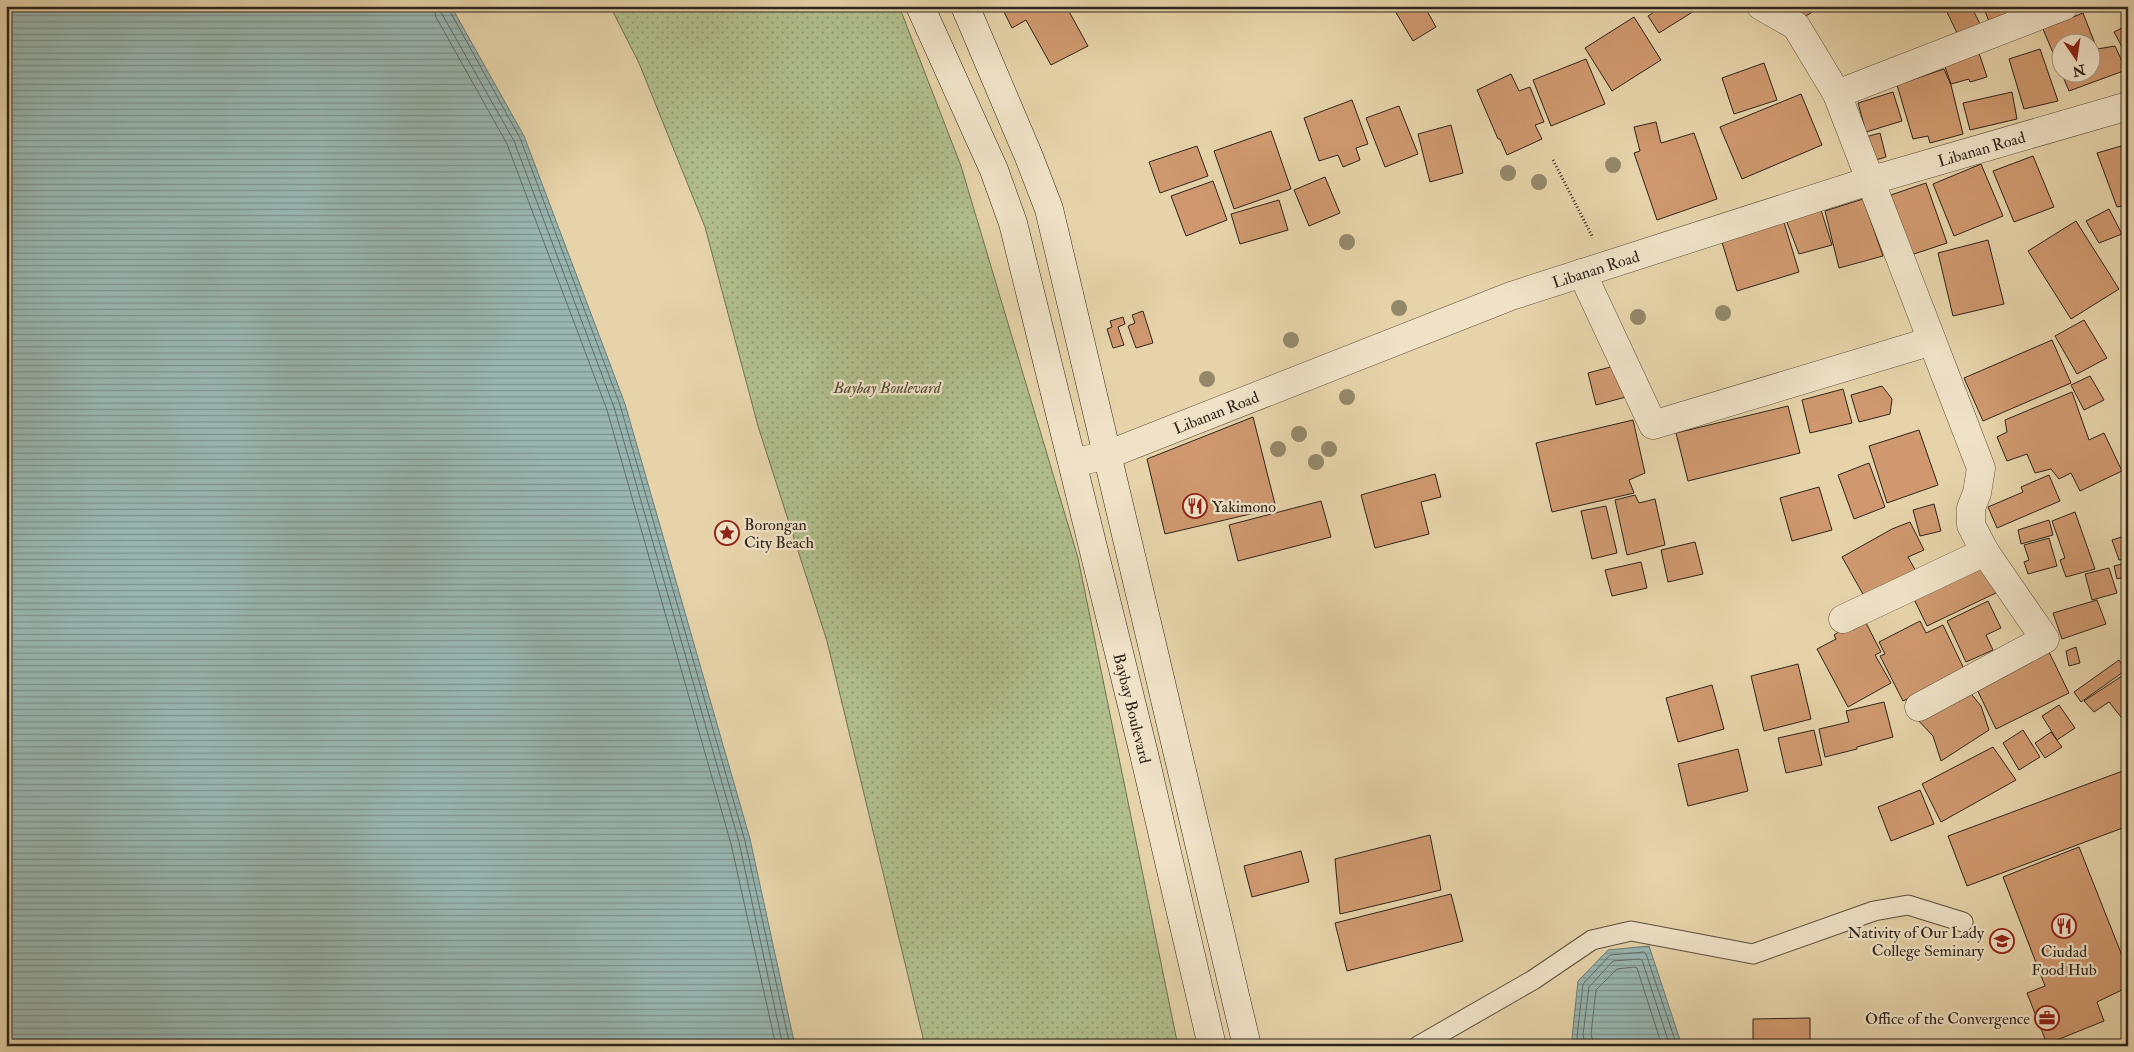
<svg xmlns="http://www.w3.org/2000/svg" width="2134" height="1052" font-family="'IM FELL Double Pica',serif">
	<defs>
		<pattern id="park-dots" width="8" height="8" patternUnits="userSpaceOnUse" patternTransform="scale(1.25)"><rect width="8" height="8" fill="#b0be8c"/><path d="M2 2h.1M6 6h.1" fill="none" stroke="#909a72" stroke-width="1.8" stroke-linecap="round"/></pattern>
		<pattern id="water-rules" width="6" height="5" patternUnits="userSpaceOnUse" patternTransform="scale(1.25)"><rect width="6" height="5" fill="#99b6b1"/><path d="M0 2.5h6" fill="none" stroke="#7d948f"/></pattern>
	</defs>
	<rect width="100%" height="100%" fill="#e6d3a9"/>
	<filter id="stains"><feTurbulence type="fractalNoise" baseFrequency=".004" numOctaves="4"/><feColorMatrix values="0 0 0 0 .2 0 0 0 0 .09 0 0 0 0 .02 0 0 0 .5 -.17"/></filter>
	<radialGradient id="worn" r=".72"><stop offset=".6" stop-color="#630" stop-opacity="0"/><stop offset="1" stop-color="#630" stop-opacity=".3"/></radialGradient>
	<path fill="url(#park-dots)" stroke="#707254" d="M610,6H899L961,166L1078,558L1178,1046H925L827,641L758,426L705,227L639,63Z"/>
	<path fill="url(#water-rules)" stroke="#6f7c75" d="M6,6H451L524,136L625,404L750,839L795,1046H6Z
		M1649,946L1682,1046H1576L1572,1038L1578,981L1608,950Z"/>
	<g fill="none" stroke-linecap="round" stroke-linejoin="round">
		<path stroke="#646e66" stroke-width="1" d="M433,6L436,17L507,144L607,410L731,844L776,1046
			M441,6L442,14L514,141L614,407L739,842L783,1046
			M447,6L520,138L620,405L745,841L790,1046
			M1580,1046L1577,1037L1583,984L1610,955L1644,952L1646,954L1677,1046
			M1586,1046L1583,1035L1589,987L1613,961L1639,959L1642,960L1670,1046
			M1594,1046L1591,1034L1596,990L1617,969L1634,967L1637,968L1662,1046"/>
	</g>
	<path fill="#cf986e" stroke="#2f251b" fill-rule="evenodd" d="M1001,6H1066L1088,46L1051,65L1026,20L1012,28Z
		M1392,6H1432L1426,9L1436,27L1413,41Z
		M1663,6H1702L1659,33L1648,16Z
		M1786,6H1822L1796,22Z
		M1944,6H1971L1981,26L1959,37Z
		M1983,6H2033L1990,24Z
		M2083,13L2097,49L2115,46L2126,70L2069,91L2043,29ZM2062,42H2092V72H2062Z
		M1634,17L1661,60L1612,91L1585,48Z
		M2128,25V58L2114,32Z
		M2040,49L2058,101L2024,109L2009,59Z
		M1979,53L1987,77L1970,82L1969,79L1951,84L1944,64Z
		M1586,59L1605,104L1551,126L1533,80Z
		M1764,63L1777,100L1734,114L1722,78Z
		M1944,69L1951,85L1963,134L1930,143L1928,136L1913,139L1897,85Z
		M1511,74L1519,91L1530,87L1544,122L1535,125L1542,139L1507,155L1500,139H1498L1477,90Z
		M1893,92L1902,121L1866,132L1858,103Z
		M2012,92L2017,119L1970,130L1963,103Z
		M1801,94L1822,145L1742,179L1720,127Z
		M1352,100L1368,144L1356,148L1360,160L1343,167L1338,155L1319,161L1304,118Z
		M1399,106L1418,154L1385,167L1366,118Z
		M1656,122L1661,143L1694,133L1717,199L1657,220L1634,153L1640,151L1634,127Z
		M1451,125L1463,173L1430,182L1418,134Z
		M1271,131L1291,189L1234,209L1214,151Z
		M1880,133L1886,157L1855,166L1848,142Z
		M2128,144V205L2117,207L2097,153Z
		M1197,146L1208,176L1160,193L1149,162Z
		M2033,156L2054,207L2014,222L1993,171Z
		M1981,164L2003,216L1954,236L1933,184Z
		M1325,177L1340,213L1309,226L1294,190Z
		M1213,181L1227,220L1186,236L1171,196Z
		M1926,183L1947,243L1902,258L1882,198Z
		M1863,199L1883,256L1839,268L1825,211Z
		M1279,200L1288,230L1240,244L1231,214Z
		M2109,209L2122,234L2099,243L2086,221Z
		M1821,210L1832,245L1799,254L1786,220Z
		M1783,219L1799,272L1737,291L1721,239Z
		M2076,221L2119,289L2071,319L2028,251Z
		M1988,240L2004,304L1953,316L1938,253Z
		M1143,311L1153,343L1136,348L1128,326L1135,323L1132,315Z
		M1123,317L1125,324L1118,327L1124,345L1113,348L1107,329L1112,327L1110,321Z
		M2084,320L2107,358L2077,374L2055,336Z
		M2052,340L2071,383L1983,421L1964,378Z
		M1618,365L1626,397L1596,405L1588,373Z
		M2090,376L2104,400L2084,410L2071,385Z
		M1882,386L1892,399L1890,414L1859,422L1851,395Z
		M1843,389L1852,423L1810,433L1802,400Z
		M2072,392L2089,440L2104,433L2122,471L2080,491L2071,473L2059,479L2051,469L2035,473L2027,454L2007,461L1997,437L2007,432L2005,420Z
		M1788,406L1800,453L1688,481L1676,433Z
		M1253,417L1276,508L1165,534L1147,459Z
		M1633,420L1645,473L1629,480L1634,493L1552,512L1536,443Z
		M1919,430L1938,485L1887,503L1869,446Z
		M1869,463L1885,507L1854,519L1838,475Z
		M1435,474L1441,497L1421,502L1429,534L1375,548L1361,495Z
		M2049,475L2060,501L1997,528L1988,507L2023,492L2021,487Z
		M1819,487L1832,530L1792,541L1780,498Z
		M1635,495L1639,503L1655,499L1665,545L1627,555L1615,500Z
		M1321,501L1331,537L1238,561L1229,525Z
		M1934,504L1941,531L1920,536L1913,510Z
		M1606,506L1617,553L1592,559L1581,511Z
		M2075,512L2095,569L2066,577L2060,560L2065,558L2052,521Z
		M2049,520L2053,535L2021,544L2018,530Z
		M1910,522L1924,550L1908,557L1918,575L1868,603L1842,557L1892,529Z
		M2128,535V564L2126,559L2119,560L2112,540Z
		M2049,538L2057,566L2028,574L2024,562L2029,560L2024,545Z
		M1695,542L1703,574L1668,582L1661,550Z
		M1985,561L2000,591L1927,626L1913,597Z
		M1641,562L1647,588L1612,596L1605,570Z
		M2122,564L2125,577L2117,579L2114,566Z
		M2109,568L2117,593L2092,600L2085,574Z
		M2097,600L2106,624L2062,639L2053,613Z
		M1988,601L2001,628L1986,635L1993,650L1966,662L1947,621Z
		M1920,621L1926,633L1943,625L1965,671L1903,701L1880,656L1885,654L1879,642Z
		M1866,623L1881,652L1875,655L1891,683L1848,707L1817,649L1836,639L1834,635L1849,625L1853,630Z
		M2046,646L2069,693L1996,729L1973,681Z
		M2076,647L2080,663L2069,666L2066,651Z
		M2119,660L2126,670L2081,702L2074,692Z
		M1798,664L1811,719L1764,731L1751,676Z
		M2128,672V713L2121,717L2109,702L2094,712L2084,701Z
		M1712,685L1724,729L1678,742L1666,698Z
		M1968,690L1981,706L1989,730L1941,761L1933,736L1915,717Z
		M1884,702L1893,737L1857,747V749L1825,757L1819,729L1849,722L1846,711Z
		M2059,705L2075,728L2057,740L2042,716Z
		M1814,730L1822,765L1786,773L1778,738Z
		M2023,730L2040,757L2019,770L2003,743Z
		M2051,732L2062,747L2045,758L2035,743Z
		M1993,747L2016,780L1941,822L1922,784Z
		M1738,749L1748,791L1688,806L1678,764Z
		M2128,769V826L1967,886L1948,836Z
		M1920,790L1934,824L1891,841L1878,807Z
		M1430,835L1441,890L1340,914L1335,859Z
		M2079,847L2123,958L2128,976V987L2097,1002L2104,1021L2047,1044L2027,993L2045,986L2003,877Z
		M1301,851L1309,882L1252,897L1244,866Z
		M1451,894L1463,941L1347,971L1335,923Z
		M1810,1018V1046H1753V1019Z"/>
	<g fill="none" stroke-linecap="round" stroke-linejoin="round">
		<defs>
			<path id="lane" d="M1418,1046L1533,980L1592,940L1631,931L1753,954L1874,911L1908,905L1963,922"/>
			<g id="street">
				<path d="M1761,6L1796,26L1837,94"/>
				<path d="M1582,273L1653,425L1932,341"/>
				<path id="s1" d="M1073,463L1107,455L1511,296L1869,181L2128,106"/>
				<path d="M1843,619L1985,552"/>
				<path d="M1919,707L2045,639L1985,552L1971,525V508L1977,493L1981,468L1837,94L2064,6"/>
			</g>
			<g id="secondary">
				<path id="s2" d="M920,6L994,170L1013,223L1144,754L1212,1046"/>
				<path d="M965,6L1029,157L1049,209L1247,1046"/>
			</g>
		</defs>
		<use href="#lane" stroke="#5d503e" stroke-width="21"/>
		<use href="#street" stroke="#5d503e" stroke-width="29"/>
		<use href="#secondary" stroke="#2f251b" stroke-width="29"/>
		<path stroke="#2f251b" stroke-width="3" stroke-dasharray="1 2.5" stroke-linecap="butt" d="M1553,160L1593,238"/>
		<use href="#lane" stroke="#efe2c7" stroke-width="19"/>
		<use href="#street" stroke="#efe2c7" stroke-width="28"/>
		<use href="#secondary" stroke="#efe2c7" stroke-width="28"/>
	</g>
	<g fill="#93886a">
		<circle cx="1613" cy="165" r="8"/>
		<circle cx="1508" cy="173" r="8"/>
		<circle cx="1539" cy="182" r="8"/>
		<circle cx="1347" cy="242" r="8"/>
		<circle cx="1399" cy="308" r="8"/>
		<circle cx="1723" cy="313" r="8"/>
		<circle cx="1638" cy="317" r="8"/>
		<circle cx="1291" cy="340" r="8"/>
		<circle cx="1207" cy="379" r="8"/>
		<circle cx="1347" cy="397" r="8"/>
		<circle cx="1299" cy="434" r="8"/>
		<circle cx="1278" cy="449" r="8"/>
		<circle cx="1329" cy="449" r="8"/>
		<circle cx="1316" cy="462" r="8"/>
	</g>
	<defs>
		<symbol id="restaurant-ring" viewBox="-11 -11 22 22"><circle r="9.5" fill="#efe2c7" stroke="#8f2418" stroke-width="1.5"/><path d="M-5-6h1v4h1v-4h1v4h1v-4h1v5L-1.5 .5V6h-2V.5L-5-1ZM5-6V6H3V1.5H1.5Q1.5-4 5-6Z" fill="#8f2418"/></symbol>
		<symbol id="sight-ring" viewBox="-11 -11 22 22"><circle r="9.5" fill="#efe2c7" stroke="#8f2418" stroke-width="1.5"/><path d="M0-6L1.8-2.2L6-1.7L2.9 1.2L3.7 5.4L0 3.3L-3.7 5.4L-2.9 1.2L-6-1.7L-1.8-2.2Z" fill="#8f2418"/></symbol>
		<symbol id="university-ring" viewBox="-11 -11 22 22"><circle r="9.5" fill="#efe2c7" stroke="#8f2418" stroke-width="1.5"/><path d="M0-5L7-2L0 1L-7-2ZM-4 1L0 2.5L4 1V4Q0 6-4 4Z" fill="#8f2418"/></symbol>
		<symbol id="office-ring" viewBox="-11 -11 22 22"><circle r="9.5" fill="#efe2c7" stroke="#8f2418" stroke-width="1.5"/><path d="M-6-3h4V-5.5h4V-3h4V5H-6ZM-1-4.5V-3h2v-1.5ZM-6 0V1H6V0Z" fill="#8f2418"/></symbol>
	</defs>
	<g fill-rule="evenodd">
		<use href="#restaurant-ring" x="1181" y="492" width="28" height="28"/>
		<use href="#sight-ring" x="713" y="519" width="28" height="28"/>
		<use href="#restaurant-ring" x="2050" y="912" width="28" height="28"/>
		<use href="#university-ring" x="1988" y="927" width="28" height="28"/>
		<use href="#office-ring" x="2033" y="1004" width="28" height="28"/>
	</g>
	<g text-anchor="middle" stroke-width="4.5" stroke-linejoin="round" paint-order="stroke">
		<g font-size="16" fill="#2f251b" stroke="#efe2c7">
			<text dy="6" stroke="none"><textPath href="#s1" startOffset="962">Libanan Road</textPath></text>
			<text dy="6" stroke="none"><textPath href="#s1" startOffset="558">Libanan Road</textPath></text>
			<text dy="6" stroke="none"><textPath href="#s1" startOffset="152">Libanan Road</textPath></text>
			<text dy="6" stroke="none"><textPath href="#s2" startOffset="736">Baybay Boulevard</textPath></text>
		</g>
		<g font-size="16" font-style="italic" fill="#4f4b37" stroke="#efe2c7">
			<text x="887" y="393">Baybay Boulevard</text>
		</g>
		<g font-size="16" fill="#2f251b" stroke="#efe2c7" text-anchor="start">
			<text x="1212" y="512">Yakimono</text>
			<text x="744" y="530">Borongan<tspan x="744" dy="18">City Beach</tspan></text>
			<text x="1984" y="938" text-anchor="end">Nativity of Our Lady<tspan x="1984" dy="18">College Seminary</tspan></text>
			<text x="2064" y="957" text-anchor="middle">Ciudad<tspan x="2064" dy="18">Food Hub</tspan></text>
			<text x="2030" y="1024" text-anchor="end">Office of the Convergence</text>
		</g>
	</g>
	<rect width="2134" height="1052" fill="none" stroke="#e6d3a9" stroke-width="25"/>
	<rect x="8" y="8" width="2119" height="1037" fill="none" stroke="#2f251b" stroke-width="2.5"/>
	<rect x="12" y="12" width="2109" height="1027" fill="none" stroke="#2f251b"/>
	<g transform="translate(2076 58) rotate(167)"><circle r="24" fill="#efe2c7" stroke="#a29682"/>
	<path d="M0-4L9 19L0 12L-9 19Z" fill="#8f2418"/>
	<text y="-8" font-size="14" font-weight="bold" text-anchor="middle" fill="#2f251b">N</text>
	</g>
	<rect width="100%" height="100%" filter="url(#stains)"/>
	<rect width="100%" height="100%" fill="url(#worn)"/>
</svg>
